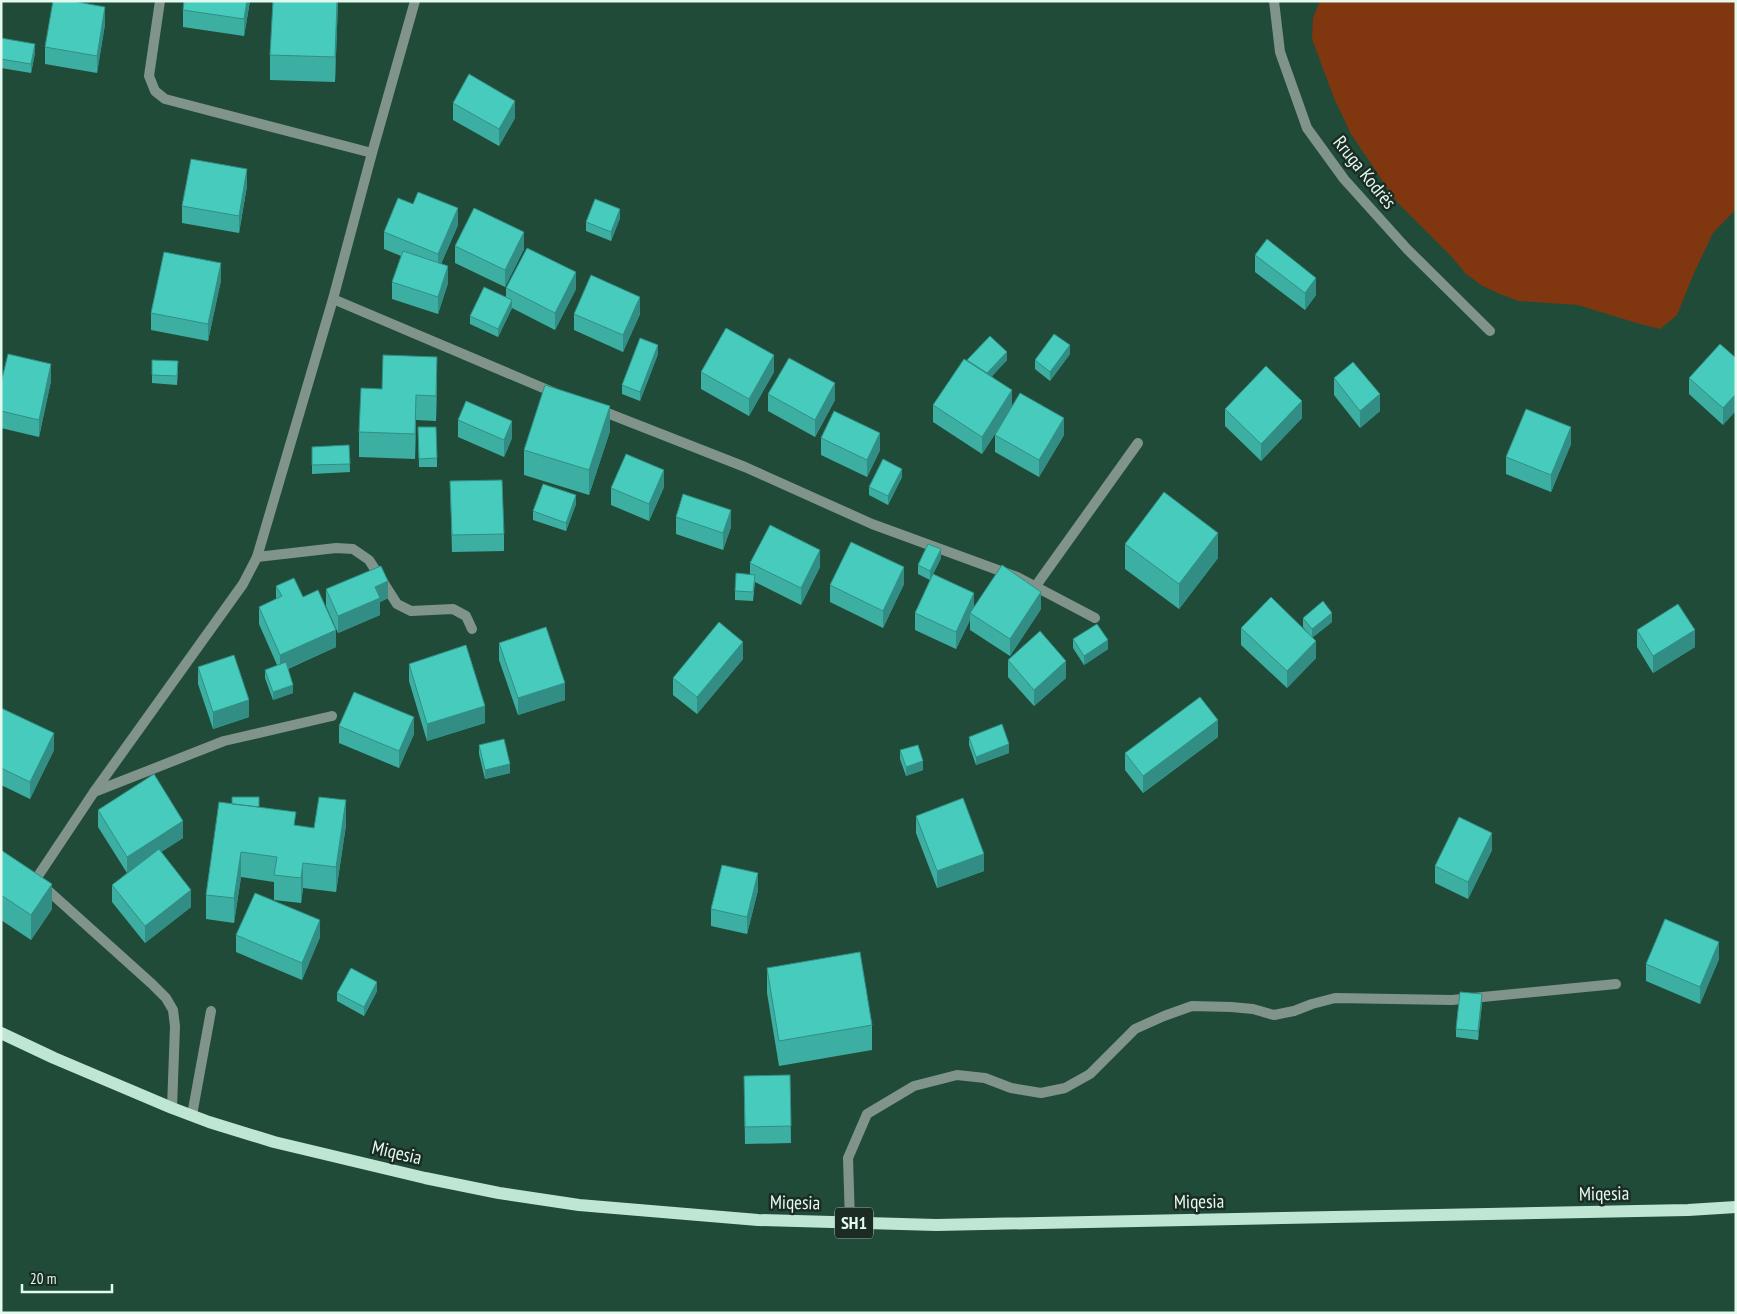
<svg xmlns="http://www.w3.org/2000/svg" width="1737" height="1314" font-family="'PT Sans Narrow',sans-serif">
	<rect width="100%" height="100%" fill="#214b39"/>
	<path fill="#80360f" d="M1320,1H1736V209L1713,233L1694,273L1677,315L1660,329L1640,324L1578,305L1519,301L1500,294L1481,285L1465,273L1452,257L1396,201L1351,134L1334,98L1312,39L1313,18Z"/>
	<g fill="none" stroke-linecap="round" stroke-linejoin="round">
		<path stroke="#81948b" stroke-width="10" d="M257,557L336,548L353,549L369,560L397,604L411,611L453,609L466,616L472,629
			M1035,587L1138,443
			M94,792L224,741L332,716
			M192,1115L211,1011"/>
		<path stroke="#81948b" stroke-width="10" d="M160,1L149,76L155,91L165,99L372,153
			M1274,1L1280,52L1307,128L1344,179L1407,249L1490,331
			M333,299L555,393
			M597,409L745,467L872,524L1017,577L1095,618
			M30,876L36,879L94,792L243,584L257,557L333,299L372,153L415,1
			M43,886L152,984L166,998L173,1010L175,1026L172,1108
			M850,1222L848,1158L867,1114L914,1086L957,1075L985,1078L1011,1088L1041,1093L1065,1088L1090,1074L1135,1029L1164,1016L1192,1006L1231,1007L1253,1009L1274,1015L1294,1011L1312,1004L1335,998L1452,1000L1616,984"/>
		<path stroke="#bfe6d3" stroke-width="12" d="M1,1033L54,1058L172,1108L209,1122L274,1142L425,1178L499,1193L579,1205L758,1220L936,1225L1688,1210L1736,1207"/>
	</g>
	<path fill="#3dafa2" d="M184,1H250L244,36L183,27V10Z
		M273,1H338L335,82L270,80V55Z
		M105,24L97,73L45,64V47Z
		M1,38L35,53L31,73L1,68Z
		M453,103L515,118L499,146L453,120Z
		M247,186L239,233L182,223V206Z
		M620,218L611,241L586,231V222Z
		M458,225L441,264L448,283L438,314L392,299V282L401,256L384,249V232Z
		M455,246L524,249L505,287L455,263Z
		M1255,255L1316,295L1305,310L1255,272Z
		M221,280L208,341L151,330V313Z
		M506,288L576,289L555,330L512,308L498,337L470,324V316L506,297Z
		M574,314H640L623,352L574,330Z
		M658,354L640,401L622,394V385Z
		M1070,354L1050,381L1035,369V360Z
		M1736,358L1723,425L1689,394V378Z
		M967,360H1007L992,376L1012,405L1064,435L1039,477L995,452V435L1003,422L982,454L933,422V405Z
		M178,370L177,385L152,383V375Z
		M701,372H774L749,416L701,389Z
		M1334,378L1380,411L1360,428L1334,395Z
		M51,381L39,437L1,428V383Z
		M437,382L436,421L416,420L415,459L359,457V432L382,389Z
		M768,394L835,400L815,437L768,411Z
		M1225,409L1302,418L1261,461L1225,426Z
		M458,420L512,438L504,457L458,437Z
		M418,427L437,458V467H419Z
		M610,431L589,495L524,475V450Z
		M821,438L880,450L867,477L821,455Z
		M1571,444L1551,492L1506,474V457Z
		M349,445L350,472L312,474V447Z
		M902,477L888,505L869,495V487Z
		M450,481L504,534V551L452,552Z
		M664,487L649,521L611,505V488Z
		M576,504L566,531L533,520V511Z
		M676,517L731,527L723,550L676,534Z
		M1125,544L1218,558L1179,609L1125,569Z
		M941,558L933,574L974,606L1041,609L1010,656L970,630V620L956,649L915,630V613L930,580L918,574V565Z
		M750,563L820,567L801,605L755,582L753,601L735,600V591L750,574Z
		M904,584L883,628L830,602V585Z
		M276,586L303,597L336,647L288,669L293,693L273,700L265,678V670L277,665L259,624V607L276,599Z
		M326,589L388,598L380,602V615L338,633L326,606Z
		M1303,618L1332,622L1313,637L1316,658L1287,688L1241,645V628L1309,634L1303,627Z
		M1637,630L1695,647L1653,673L1637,647Z
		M1073,639L1108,649L1084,665L1073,648Z
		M499,643L565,700L518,715L499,660Z
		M743,659L697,714L673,695V678Z
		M1008,660L1066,678L1034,706L1008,677Z
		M409,664L485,723L427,741L409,681Z
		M198,667L249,717L213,729L198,684Z
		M1,708L54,750L30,799L1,785Z
		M339,726L414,734L399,768L339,743Z
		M969,737L1009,753L976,765L969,745Z
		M1218,737L1143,793L1125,770V753Z
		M479,745L510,773L485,779L479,754Z
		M900,750L923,770L906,776L900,759Z
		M259,807L296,826L314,828L346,825L336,892L303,888L301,903L274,900V882L241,877L234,923L206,919V895Z
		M98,810L183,838L161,852L191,907L145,943L112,902V885L127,873L98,827Z
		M916,816L984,871L937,888L916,833Z
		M1,850L52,909L31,940L1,920Z
		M1492,850L1468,899L1435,883V866Z
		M758,890L747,934L711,926V909Z
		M236,935L320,937L302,980L236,952Z
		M1719,959L1700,1004L1646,981V964Z
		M767,968L872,1025V1050L779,1066L767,993Z
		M377,991L364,1016L337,1001V993Z
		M1482,1003L1478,1040L1456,1037V1029Z
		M790,1075L791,1143L745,1144L744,1076Z"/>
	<path fill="#328e84" d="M247,1H250L244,36V19Z
		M337,1H338L335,82V57Z
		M105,7V24L97,73V56Z
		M35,44V53L31,73V64Z
		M515,101V118L499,146V129Z
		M247,169V186L239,233V216Z
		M458,208V225L438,271V254Z
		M620,209V218L611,241V232Z
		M524,232V249L505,287V270Z
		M221,263V280L208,341V324Z
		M448,266V283L438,314V297Z
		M576,272V289L555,330V313Z
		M1316,278V295L1305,310V293Z
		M640,297V314L623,352V335Z
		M512,300V308L498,337V329Z
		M658,345V354L640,401V392Z
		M1070,345V354L1050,381V372Z
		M1007,352V360L984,385V376Z
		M774,355V372L749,416V399Z
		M437,357V382L436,421V396Z
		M51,364V381L39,437V420Z
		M835,383V400L815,437V420Z
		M1012,390V407L982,454V437Z
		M1380,394V411L1360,428V411Z
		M1736,394V411L1723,425V408Z
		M416,395V420L415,459V434Z
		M1302,401V418L1261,461V444Z
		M610,406V431L589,495V470Z
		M1064,418V435L1039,477V460Z
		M512,421V438L504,457V440Z
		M1571,427V444L1551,492V475Z
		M880,433V450L867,477V460Z
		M902,469V477L888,505V496Z
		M664,470V487L649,521V504Z
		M576,495V504L566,531V523Z
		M731,510V527L723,550V533Z
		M1218,533V558L1179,609V584Z
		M941,549V558L930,580V571Z
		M820,550V567L801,605V588Z
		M904,567V584L883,628V611Z
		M388,581V598L380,602V615L338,633V616L375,587Z
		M1041,592V609L1010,656V639Z
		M974,593V610L970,613V620L956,649V632Z
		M1332,613V622L1312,638V629Z
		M336,630V647L280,672V655Z
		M1695,630V647L1653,673V656Z
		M1108,640V649L1084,665V656Z
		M1316,641V658L1287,688V671Z
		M743,642V659L697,714V697Z
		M1066,661V678L1034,706V690Z
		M565,683V700L518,715V698Z
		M293,685V693L273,700V692Z
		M249,700V717L213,729V712Z
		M485,706V723L427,741V724Z
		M414,717V734L399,768V751Z
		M1218,720V737L1143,793V776Z
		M54,733V750L30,799V782Z
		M1009,744V753L976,765V757Z
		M923,761V770L906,776V767Z
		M510,764V773L485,779V770Z
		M346,800V825L336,892V867Z
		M183,821V838L127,874V857Z
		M1492,833V850L1468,899V882Z
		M241,852V877L234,923V898Z
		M984,854V871L937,888V871Z
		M303,863V888L301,903V878Z
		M758,873V890L747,934V917Z
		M52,884V909L31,940V915Z
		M191,890V907L145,943V926Z
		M320,920V937L302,980V963Z
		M1719,942V959L1700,1004V987Z
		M377,982V991L364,1016V1007Z
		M1482,994V1003L1478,1040V1031Z"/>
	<path fill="#47cbbc" stroke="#328e84" d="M53,1H72L105,7L97,56L45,47Z
		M184,1H247L244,19L183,10Z
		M273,1H337L335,57L270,55Z
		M1,38L35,44L31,64L1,59Z
		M469,74L515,101L499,129L453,103Z
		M191,159L247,169L239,216L182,206Z
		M418,192L458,208L438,254L384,232L398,198L413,204Z
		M595,199L620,209L611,232L586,222Z
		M474,208L524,232L505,270L455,246Z
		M1267,239L1316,278L1305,293L1255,255Z
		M527,248L576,272L555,313L506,288Z
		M403,251L448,266L438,297L392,282Z
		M164,252L221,263L208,324L151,313Z
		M591,275L640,297L623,335L574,314Z
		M484,287L512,300L498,329L470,316Z
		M726,328L774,355L749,399L701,372Z
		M1054,334L1070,345L1050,372L1035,360Z
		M990,336L1007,352L987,373L967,360Z
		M640,338L658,345L640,392L622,385Z
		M1720,344L1736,358V394L1723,408L1689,378Z
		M8,354L51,364L39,420L1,411V383Z
		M383,355L437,357L436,396L416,395L415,434L359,432L361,388L382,389Z
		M789,358L835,383L815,420L768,394Z
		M964,359L1012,390L982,437L933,405Z
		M152,360L178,361L177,376L152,375Z
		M1353,362L1380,394L1360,411L1334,378Z
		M1266,366L1302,401L1261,444L1225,409Z
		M545,385L610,406L589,470L524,450Z
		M1020,393L1064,418L1039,460L995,435Z
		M466,401L512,421L504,440L458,420Z
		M1526,409L1571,427L1551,475L1506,457Z
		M834,411L880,433L867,460L821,438Z
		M418,427H436L437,458L419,459Z
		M349,445L350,464L312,465V447Z
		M626,454L664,470L649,504L611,488Z
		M883,459L902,469L888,496L869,487Z
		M502,480L504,534L452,535L450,481Z
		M543,484L576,495L566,523L533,511Z
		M1164,492L1218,533L1179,584L1125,544Z
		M683,494L731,510L723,533L676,517Z
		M770,525L820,550L801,588L750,563Z
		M851,542L904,567L883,611L830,585Z
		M928,544L941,549L930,571L918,565Z
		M1002,565L1041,592L1010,639L970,613Z
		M381,566L388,581L375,587L380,598L338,616L326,589Z
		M736,573L755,575L753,592L735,591Z
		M933,574L974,593L956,632L915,613Z
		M294,578L303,597L318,590L336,630L280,655L259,607L282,596L276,586Z
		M1271,597L1316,641L1287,671L1241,628Z
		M1323,601L1332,613L1312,629L1303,618Z
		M1678,604L1695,630L1653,656L1637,630Z
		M719,622L743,642L697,697L673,678Z
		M1097,624L1108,640L1084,656L1073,639Z
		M546,627L565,683L518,698L499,643Z
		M1040,631L1066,661L1034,690L1008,660Z
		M466,645L485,706L427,724L409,664Z
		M234,655L249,700L213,712L198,667Z
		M286,662L293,685L273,692L265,670Z
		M354,692L414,717L399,751L339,726Z
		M1200,697L1218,720L1143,776L1125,753Z
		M1,708L54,733L30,782L1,768Z
		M1002,724L1009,744L976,757L969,737Z
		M504,739L510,764L485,770L479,745Z
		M918,745L923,761L906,767L900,750Z
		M154,774L183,821L127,857L98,810Z
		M232,797H259V807L232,804Z
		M319,797L346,800L336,867L303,863L301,878L274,875L277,857L241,852L234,898L206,895L219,802L296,812L294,825L314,828Z
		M963,798L984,854L937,871L916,816Z
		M1459,817L1492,833L1468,882L1435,866Z
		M159,849L191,890L145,926L112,885Z
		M1,850L52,884L31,915L1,895Z
		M722,865L758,873L747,917L711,909Z
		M255,893L320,920L302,963L236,935Z
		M1665,919L1719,942L1700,987L1646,964Z
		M860,952L872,1025L779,1041L767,968Z
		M351,968L377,982L364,1007L337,993Z
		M1460,992L1482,994L1478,1031L1456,1029Z
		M790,1075L791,1126L745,1127L744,1076Z"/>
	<g text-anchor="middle" stroke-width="5" stroke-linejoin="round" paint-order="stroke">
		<rect fill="#1a2c24" stroke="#a7bcb2" stroke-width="1" x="835" y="1207.5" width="38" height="31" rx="4"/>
		<g font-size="18" font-weight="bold" fill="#e4faef">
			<text x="854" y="1229">SH1</text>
		</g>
		<g font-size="19" fill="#e4faef" stroke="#1a2c24">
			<text transform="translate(1365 172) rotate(51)" y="7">Rruga Kodrës</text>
			<text transform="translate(397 1152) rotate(13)" y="7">Miqesia</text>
			<text transform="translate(1604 1193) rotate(-1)" y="7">Miqesia</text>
			<text transform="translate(1199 1201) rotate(-1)" y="7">Miqesia</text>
			<text transform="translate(795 1202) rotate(1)" y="7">Miqesia</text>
		</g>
	</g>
	<rect width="1737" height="1314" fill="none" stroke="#e4faef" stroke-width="5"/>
	<path d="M22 1284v8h90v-8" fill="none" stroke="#e4faef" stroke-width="2.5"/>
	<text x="30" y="1284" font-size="15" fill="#e4faef" stroke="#1a2c24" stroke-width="4" paint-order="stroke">20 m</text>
</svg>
